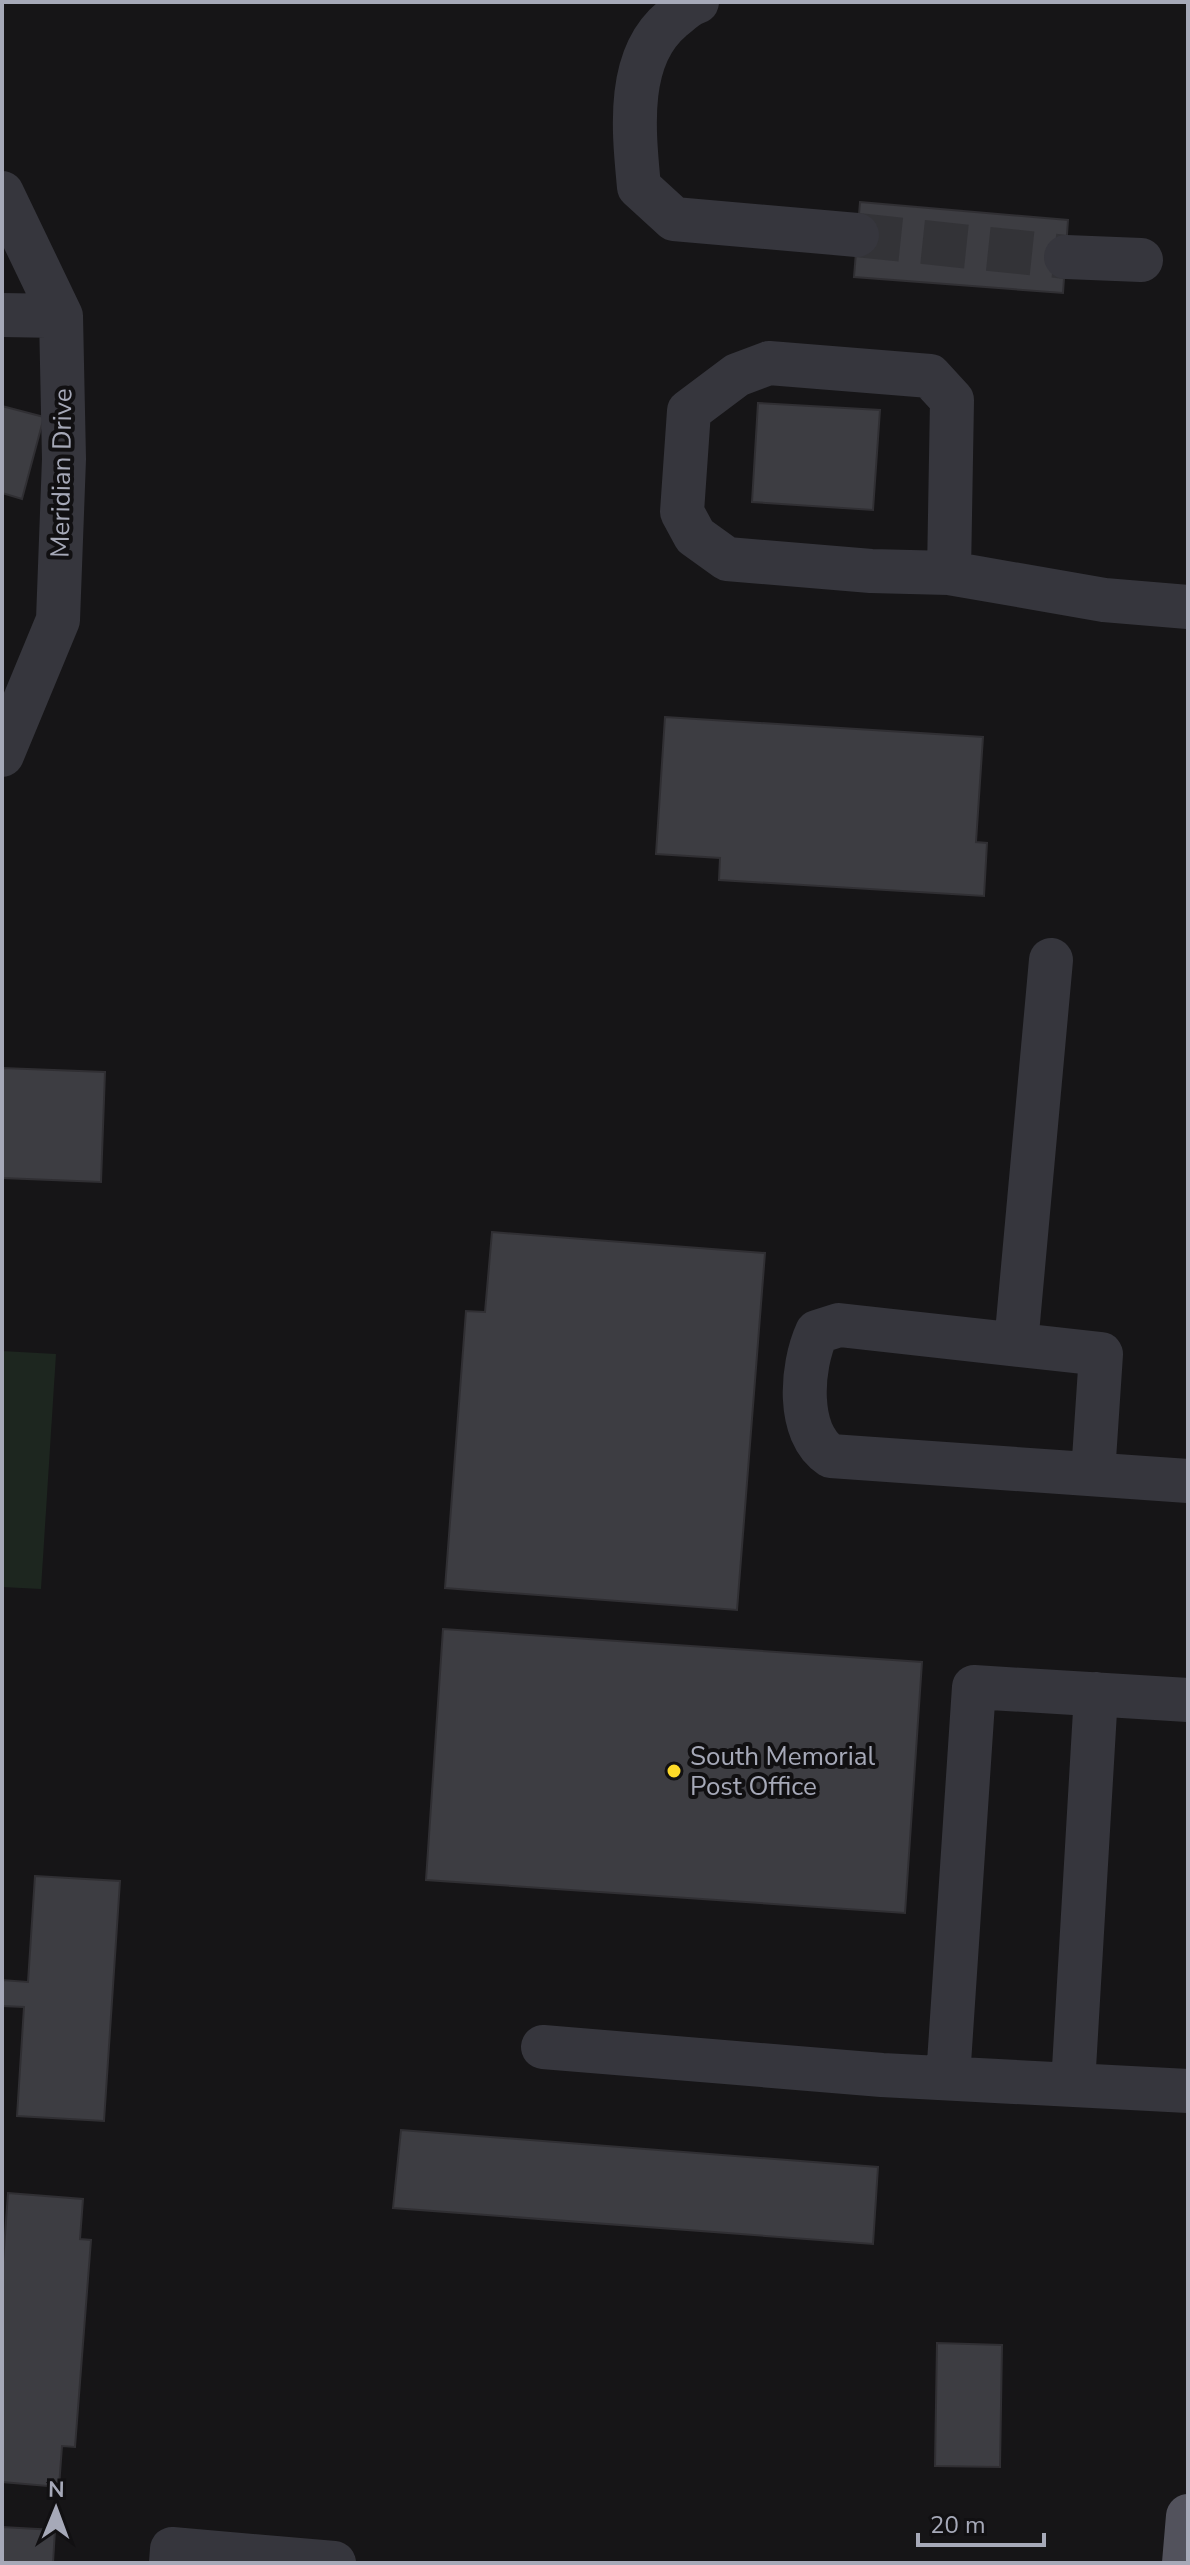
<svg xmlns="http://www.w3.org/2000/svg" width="1190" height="2565" font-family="'Nunito Sans',sans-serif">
	<rect width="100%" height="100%" fill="#161517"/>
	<path fill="#1d261f" d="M2,1351L56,1354L41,1589L2,1587Z"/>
	<path fill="#3d3d42" stroke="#302f33" stroke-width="2" d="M860,202L1068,220L1063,293L854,277Z
		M758,403L880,410L873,510L752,502Z
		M2,406L44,417L22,499L2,493Z
		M665,717L983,737L976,842L987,843L984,896L719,880L720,858L656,854Z
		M2,1068L105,1072L101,1182L2,1178Z
		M492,1232L765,1253L737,1610L445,1588L466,1311L485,1312Z
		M443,1629L922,1662L905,1913L426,1880Z
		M35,1876L120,1881L104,2121L17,2116L24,2007L2,2006V1980L28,1982Z
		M401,2130L878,2167L873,2244L393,2208Z
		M8,2193L83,2199L80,2239L91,2240L75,2447L62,2446L59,2487L2,2482V2276Z
		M937,2343L1002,2345L1000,2467L935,2466Z
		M2,2527L55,2530L53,2563H2Z"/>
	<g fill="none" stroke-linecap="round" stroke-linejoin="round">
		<path stroke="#333337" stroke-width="44" stroke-dasharray="44 22" stroke-linecap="butt" d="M857,235L1066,257"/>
		<path stroke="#36363d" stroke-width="44" d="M697,2C687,5 680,13 672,19C625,58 634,133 639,187L674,219L857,235
			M2,193L61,316L64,459L58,620L2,755
			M1066,257L1141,260
			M2,315L61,316
			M949,573L952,400L930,376L769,363L737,375L689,411L682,512L695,536L727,559L871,571L949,573L1104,600L1188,607
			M1016,1344L1051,960
			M1093,1474L1101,1354L839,1325L817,1332C801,1367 796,1433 831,1456L1188,1481
			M543,2047L882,2075L1188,2091
			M948,2078L974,1687L1188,1700
			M1073,2085L1096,1694
			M171,2563L172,2549L334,2563"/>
		<path stroke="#52525c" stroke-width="44" d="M1184,2563L1188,2516"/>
	</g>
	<circle fill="#fdda28" stroke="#111012" stroke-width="3" cx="674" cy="1771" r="8"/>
	<g text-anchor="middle" stroke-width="8" stroke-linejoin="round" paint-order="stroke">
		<g font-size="26" fill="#a6a9b8" stroke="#111012">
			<text transform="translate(61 473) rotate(-89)" y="9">Meridian Drive</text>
		</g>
		<g font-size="26" fill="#a6a9b8" stroke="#111012" text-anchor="start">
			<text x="690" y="1765">South Memorial<tspan x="690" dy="30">Post Office</tspan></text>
		</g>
	</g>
	<rect width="1190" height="2565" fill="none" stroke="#a6a9b8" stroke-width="8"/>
	<g transform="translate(56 2509) rotate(1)" stroke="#111012" stroke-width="6" paint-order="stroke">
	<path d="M0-6L14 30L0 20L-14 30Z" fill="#a6a9b8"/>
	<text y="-12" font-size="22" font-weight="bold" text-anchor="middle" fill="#a6a9b8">N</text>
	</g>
	<path d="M918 2533v12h126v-12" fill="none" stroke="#a6a9b8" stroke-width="4"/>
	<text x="930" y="2533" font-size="24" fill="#a6a9b8" stroke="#111012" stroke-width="6" paint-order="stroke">20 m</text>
</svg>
